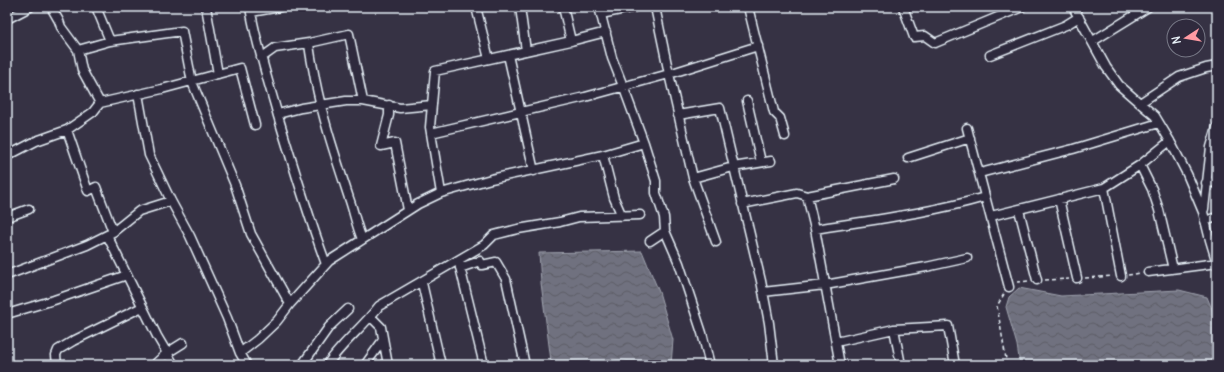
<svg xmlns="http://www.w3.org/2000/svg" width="1224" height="372" font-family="Delius,sans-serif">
	<defs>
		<pattern id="water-waves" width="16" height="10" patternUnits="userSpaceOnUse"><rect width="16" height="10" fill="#70717f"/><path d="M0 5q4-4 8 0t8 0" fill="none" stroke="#5b5c64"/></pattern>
	</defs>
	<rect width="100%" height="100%" fill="#363244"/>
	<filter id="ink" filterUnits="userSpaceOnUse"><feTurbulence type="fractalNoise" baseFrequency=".025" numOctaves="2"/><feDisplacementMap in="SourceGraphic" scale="8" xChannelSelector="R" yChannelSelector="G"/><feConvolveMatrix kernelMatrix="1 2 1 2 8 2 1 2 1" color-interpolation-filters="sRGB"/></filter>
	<g filter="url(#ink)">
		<path fill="url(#water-waves)" stroke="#a0a4af" d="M642,251L659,292L673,340L671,365L613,359L551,361L541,283L539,253Z
			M1019,288L1061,296L1179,290L1207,297L1217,321V365H1020L1017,345L1006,307L1009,297Z"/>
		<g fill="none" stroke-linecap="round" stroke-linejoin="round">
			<defs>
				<path id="minor" d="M51,7L59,21L61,27L78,50L82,70L100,103
					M96,7L110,41
					M206,7L218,74
					M250,7C256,44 268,80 278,116C293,166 308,215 326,264
					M476,7L489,59
					M520,7L526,51
					M563,7L571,41
					M599,7L612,58L623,86L644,143L656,181V193L664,217L665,231L679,263L702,333L710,365
					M655,7L669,74L758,46
					M748,7L774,112L780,118L785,136
					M903,7L914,37L925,36L935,43L1022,7
					M1073,7L1106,67L1119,85L1135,99L1155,116L1170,141L1187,174L1203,212L1210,240L1217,263
					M251,12L280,7
					M601,14L635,7
					M7,19L30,7
					M1093,41L1148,7
					M309,43C310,55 313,67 315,79C323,120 336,158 349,198C354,212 356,225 362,239
					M78,50L110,41L182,31L192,82L235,185L251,234L290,304
					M508,55L534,171
					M990,55L1066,25L1079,17
					M261,58L275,48L309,43L349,34L363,101
					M138,94L149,155L171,201L190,236L227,318L240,353L247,365
					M747,101L761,162
					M1140,103L1179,77L1206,68L1217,66
					M389,105V115L381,146L395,143L408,210
					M278,114L301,108L346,101H363L400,108L432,105
					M678,115L720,108L761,281L769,323L774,365
					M967,128L1009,287
					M67,130L88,191L96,187L113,232
					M431,133L585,97L669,74L693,178L716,242
					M603,155L614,198L622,216
					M7,156L36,141L67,130L93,112L100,103L162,89L240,68L255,125
					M908,158L970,138
					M1140,165L1152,189L1159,210L1173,269
					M980,173L1073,149L1159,123
					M693,178L733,167L771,161
					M1206,183L1217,182
					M1104,188L1121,276
					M441,193L430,127L435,71L571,41L606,32
					M807,196L815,229L840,365
					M1059,199L1077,278
					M742,204L797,193L807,196L894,179
					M1204,209L1211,147L1217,127
					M1019,210L1037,280
					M991,216L1104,188L1140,165L1170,141
					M7,217L29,209
					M1205,221L1217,217
					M815,229C872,220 930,213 985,197
					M107,235L157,336L174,365
					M650,241L665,231
					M459,263L484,365
					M460,268L480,261L482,265L496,262L506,279L525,365
					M1148,272L1217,263
					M7,275L87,245L113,232L139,211L171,201
					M422,283L441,365
					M763,292L825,285L926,267L967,258
					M7,314L54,300L127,275
					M371,317L381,327L388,365
					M894,329L901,365
					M836,342L894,329L948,326L955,365
					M240,353L258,339L277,321L290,304L329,261L418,204L441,193L491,179L603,155L644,143
					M57,365L56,355L58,350L73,341L142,307
					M154,365L167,353L183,343
					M302,365L329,327L348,309
					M327,365C342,343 363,327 379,306L484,245L494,235L518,229L560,222L579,217L640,215
					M365,365L383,340"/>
			</defs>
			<use href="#minor" stroke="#e8f1f8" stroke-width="11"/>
			<path stroke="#e8f1f8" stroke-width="1.5" stroke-dasharray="4 3" stroke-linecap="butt" d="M1128,275L1141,273
				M1085,278L1113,276
				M1045,280L1069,279
				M1017,282L1029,281
				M1004,294L997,306L1007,365"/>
			<use href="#minor" stroke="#2f2a3d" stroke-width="8"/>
		</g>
	</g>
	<rect width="1224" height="372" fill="none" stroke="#2f2a3d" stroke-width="24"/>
	<rect x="12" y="12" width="1200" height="348" fill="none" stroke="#e8f1f8" stroke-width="1.5" filter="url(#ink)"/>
	<g transform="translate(1186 38) rotate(258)"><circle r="19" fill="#2f2a3d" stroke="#797a88"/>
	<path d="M0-3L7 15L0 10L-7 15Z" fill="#ff9aa2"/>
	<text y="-6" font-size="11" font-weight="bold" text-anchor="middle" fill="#e8f1f8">N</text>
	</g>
</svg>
